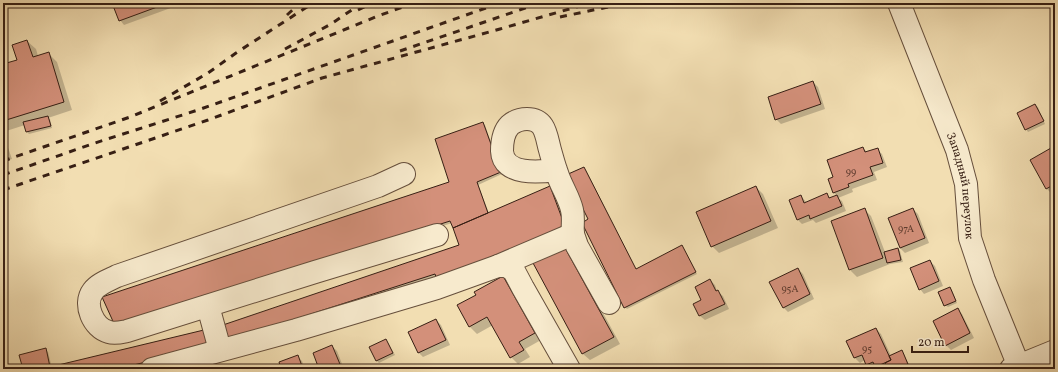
<svg xmlns="http://www.w3.org/2000/svg" width="1058" height="372" font-family="Vollkorn,serif">
	<rect width="100%" height="100%" fill="#f2deb2"/>
	<filter id="stains"><feTurbulence type="fractalNoise" baseFrequency=".005" numOctaves="4"/><feColorMatrix values="0 0 0 0 .2 0 0 0 0 .09 0 0 0 0 .02 0 0 0 .5 -.17"/></filter>
	<radialGradient id="worn" r=".72"><stop offset=".6" stop-color="#630" stop-opacity="0"/><stop offset="1" stop-color="#630" stop-opacity=".3"/></radialGradient>
	<path fill="#0003" d="M113,3H178L179,5L124,25L120,20Z
		M27,41L36,49L38,56L48,53L57,62L72,110L48,118L50,119L52,128L29,134L27,132L25,125L3,132V65L18,60Z
		M813,82L818,87L825,109L781,124L776,119Z
		M1035,105L1038,107L1045,124L1028,132L1026,129Z
		M482,123L485,125L502,174L478,185L489,213L550,188L552,190L568,232L437,276L227,343L460,245L452,223L119,330L451,183Z
		M3,137L5,139L12,159L3,162Z
		M863,148L867,152L877,149L882,154L887,167L874,172L877,180L852,189L853,192L838,198L842,201L846,211L816,223L813,220L802,224L797,219L801,196L807,203L827,195L831,199L837,196L834,193L835,178Z
		M1051,149L1055,153V192L1052,194L1047,189L1031,160Z
		M583,168L586,170L636,270L682,246L684,249L697,274L627,309L625,307L590,220Z
		M756,187L763,194L778,228L719,253L712,246Z
		M864,209L871,216L885,252L898,249L900,251L903,262L890,264L857,277L850,270L832,221Z
		M913,209L918,214L929,243L905,253L900,248Z
		M564,247L571,254L620,344L590,360L583,354L534,264Z
		M930,261L935,266L943,286L924,294L920,289Z
		M798,269L803,274L814,299L788,312L783,307Z
		M503,277L510,284L541,340L525,349L530,357L518,364L511,357L493,325L477,334L470,327L458,306L477,295Z
		M710,280L715,285L717,291L723,296L729,309L705,320L700,316L702,301Z
		M950,288L952,290L957,303L948,307L945,305Z
		M957,310L962,314L974,338L951,350L946,345Z
		M436,320L441,325L450,345L423,357L418,352Z
		M876,329L881,334L891,356L902,352L904,354L911,369H889V368L877,369L876,368L872,369L867,365L865,360L860,363L855,358L847,342Z
		M386,340L388,343L395,355L379,363L377,361Z
		M332,346L337,351L344,369H320Z
		M214,348L127,369H24L45,349L48,352L52,368Z
		M297,356L302,361L305,369H282Z
		M848,366L851,369H840Z"/>
	<path fill="#d3907a" stroke="#371f14" d="M112,3H168L119,21Z
		M27,40L33,57L49,52L64,102L3,121V64L17,60L12,45Z
		M813,81L821,104L775,120L768,97Z
		M1035,104L1044,121L1025,130L1017,113Z
		M48,116L51,126L26,132L23,122Z
		M483,122L501,172L477,182L488,213L453,228L450,221L116,328L102,297L449,182L435,139Z
		M863,147L865,152L878,148L883,163L870,167L873,175L848,184L849,187L833,193L828,179L833,177L827,160Z
		M1051,148L1054,153L1055,152V184L1046,189L1030,160Z
		M584,167L636,269L682,245L696,272L624,308L582,223L588,219L566,175Z
		M550,186L566,229L438,283L435,274L224,342L220,326L459,245L453,228Z
		M756,186L771,221L711,247L696,212Z
		M827,193L829,198L837,195L842,206L810,219L809,215L797,220L789,200L801,195L804,203Z
		M865,208L883,258L849,270L831,221Z
		M913,208L925,238L900,248L888,218Z
		M564,246L614,337L582,354L533,263Z
		M898,248L901,260L887,263L884,252Z
		M930,260L939,281L919,290L910,268Z
		M798,268L810,294L783,308L769,282Z
		M503,276L535,333L519,342L524,350L510,358L487,317L469,327L457,305L476,295L474,292Z
		M710,279L716,291L718,290L725,304L699,316L693,304L701,300L695,287Z
		M950,287L956,301L944,306L938,292Z
		M958,308L970,333L945,346L933,321Z
		M436,319L446,340L418,353L408,332Z
		M876,328L891,360L880,365L882,369H876L873,362L866,365L862,355L854,358L846,341Z
		M208,329L212,346L117,369H23L19,355L46,348L50,367Z
		M386,339L393,353L376,361L369,347Z
		M332,345L342,369H319L313,353Z
		M902,350L910,369H888L885,363L891,360L889,356Z
		M298,355L303,369H281L279,362Z"/>
	<g fill="none" stroke-linecap="round" stroke-linejoin="round">
		<defs>
			<g id="minor">
				<path id="s1" d="M899,3L957,150L966,184L970,238L984,280L1020,369"/>
				<path d="M556,170C540,172 503,176 502,151C502,142 504,131 510,125C515,121 521,119 527,119C546,119 546,136 550,150C552,157 554,165 557,173C561,186 569,197 572,210C574,218 572,226 573,234C574,238 576,242 577,246L609,303"/>
				<path d="M404,174L378,186L117,276C109,280 98,284 93,291C83,304 93,328 109,332C115,334 122,332 127,331L315,272L437,235"/>
				<path d="M498,266L573,234"/>
				<path d="M208,306L220,350"/>
				<path d="M152,369L296,330L437,288L498,266H507L514,271L523,288L569,369"/>
				<path d="M1011,369L1055,351"/>
			</g>
		</defs>
		<use href="#minor" stroke="#664f3c" stroke-width="24"/>
		<use href="#minor" stroke="#f7eacd" stroke-width="22"/>
		<path stroke="#371f14" stroke-width="3" stroke-dasharray="7 7" stroke-linecap="butt" d="M358,10L372,3
			M287,15L300,3
			M560,17L627,3
			M285,49L331,24L362,3
			M400,51L540,3
			M160,101L208,73L236,53L313,3
			M3,161L130,117L378,16L414,3
			M3,175L95,143L198,110L500,3
			M3,190L208,120L322,78L500,29L590,3"/>
	</g>
	<g text-anchor="middle" stroke-width="4" stroke-linejoin="round" paint-order="stroke">
		<g font-size="10" fill="#5e3b2e">
			<text x="851" y="175">99</text>
			<text x="906" y="232">97А</text>
			<text x="790" y="292">95А</text>
			<text x="867" y="352">95</text>
		</g>
		<g font-size="12" fill="#371f14" stroke="#f7eacd">
			<text dy="4" stroke="none"><textPath href="#s1" startOffset="194">Западный переулок</textPath></text>
		</g>
	</g>
	<rect width="1058" height="372" fill="none" stroke="#f2deb2" stroke-width="16"/>
	<rect x="4" y="4" width="1050" height="364" fill="none" stroke="#371f14" stroke-width="2"/>
	<rect x="8" y="8" width="1042" height="356" fill="none" stroke="#371f14"/>
	<path d="M912 346v6h56v-6" fill="none" stroke="#371f14" stroke-width="2"/>
	<text x="918" y="346" font-size="12" fill="#371f14" stroke="#f7eacd" stroke-width="3" paint-order="stroke">20 m</text>
	<rect width="100%" height="100%" filter="url(#stains)"/>
	<rect width="100%" height="100%" fill="url(#worn)"/>
</svg>
